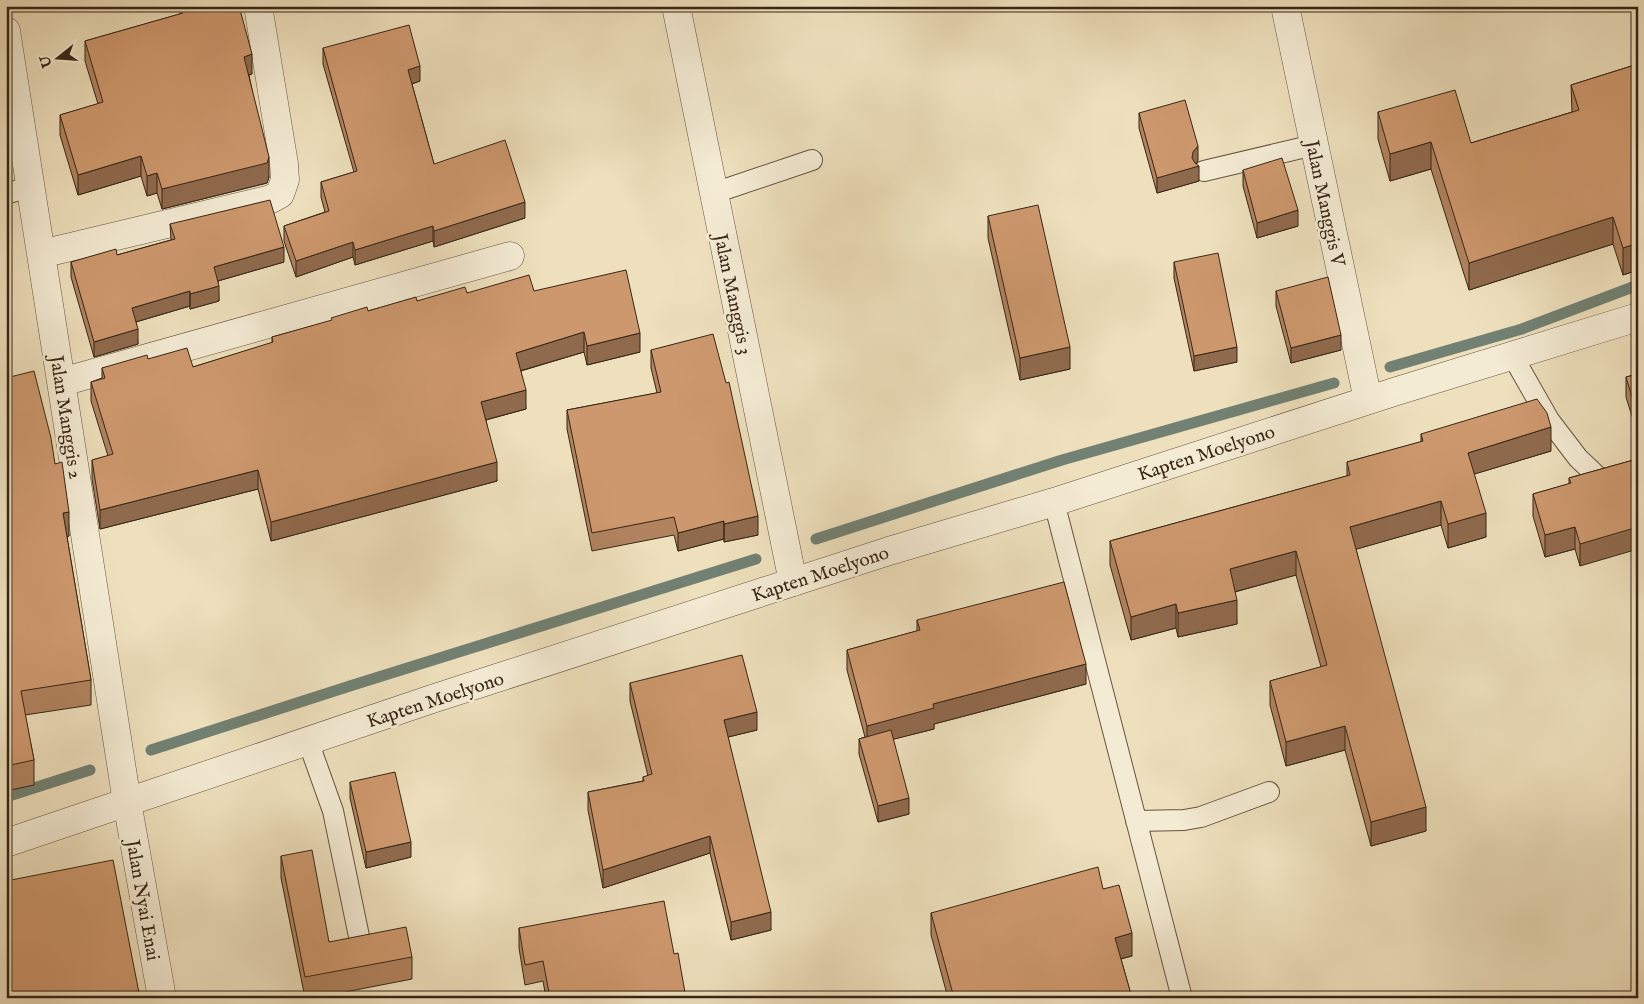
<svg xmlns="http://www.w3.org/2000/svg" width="1644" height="1004" font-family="'IM FELL English',serif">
	<rect width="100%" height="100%" fill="#eee0bd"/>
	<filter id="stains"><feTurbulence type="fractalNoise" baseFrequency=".004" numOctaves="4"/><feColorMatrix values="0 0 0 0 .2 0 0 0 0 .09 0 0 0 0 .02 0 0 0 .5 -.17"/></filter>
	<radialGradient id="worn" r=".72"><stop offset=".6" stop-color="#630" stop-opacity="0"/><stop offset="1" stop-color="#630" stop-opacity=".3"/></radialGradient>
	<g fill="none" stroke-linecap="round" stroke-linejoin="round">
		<path stroke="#728173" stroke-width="11" d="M1390,367L1522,329L1638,285
			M816,539L1062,460L1334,383
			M151,750L353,685L756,559
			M6,797L90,770"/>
		<defs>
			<path id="service" d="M1204,171L1314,145
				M714,193L812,160
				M6,194L31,186
				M1512,355L1549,420L1578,458L1599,478
				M1054,502L1182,998
				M308,741L333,811L361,946
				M1136,821L1184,820L1201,817L1269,792"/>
			<path id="minor" d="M676,6L793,582
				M1285,6L1368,400
				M6,31L127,802L162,998
				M41,254L271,199L280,194L285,180L284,164L258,6
				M62,382L510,256"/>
			<path id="tertiary" d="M6,843L432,699L889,551L1054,502L1397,391L1638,317"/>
		</defs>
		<use href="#service" stroke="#655440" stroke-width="22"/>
		<use href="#minor" stroke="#655440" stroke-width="29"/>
		<use href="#tertiary" stroke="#655440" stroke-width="29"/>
		<use href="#service" stroke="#f4ebd4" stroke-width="20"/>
		<use href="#minor" stroke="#f4ebd4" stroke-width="28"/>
		<use href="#tertiary" stroke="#f4ebd4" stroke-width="28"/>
	</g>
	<path fill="#b1835f" stroke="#372617" d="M180,6H239L252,74L249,75L269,177L267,183L162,209L157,193L147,196L141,176L78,195L60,135V115L98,104L85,61V41L180,14Z
		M323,48L420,81L412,84L434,164L525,218L434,247L433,241L355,265L353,257L296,277L284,241V226L325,212L321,197V182L354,172L323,64Z
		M1638,64V270L1623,275L1613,244L1469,290L1431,169L1390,181L1378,139V112L1471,143L1572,112L1571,85Z
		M1139,113L1198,161L1196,164L1199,181L1157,193L1139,128Z
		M1243,170L1298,226L1257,238L1243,186Z
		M988,216L1070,369L1020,380L988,238Z
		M170,224L284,262L218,281L219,301L190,309V306L136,322L138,344L94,357L71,277V262L117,255L171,240Z
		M1174,262L1237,362L1194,371L1174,278Z
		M534,291L640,352L587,365L584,352L521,371L526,409L486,420L497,481L271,541L258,489L100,529L92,479V460L108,456L91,401V382L102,378V368L148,359L193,367L272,343V337L368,311L417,301L467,293Z
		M1276,291L1341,350L1291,363L1276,306Z
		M651,350L758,535L724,542V539L678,551L674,535L592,551L567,429V410L657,393L651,368Z
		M1638,374V436L1626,397V377Z
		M6,378L55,464L69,536L67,537L91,680V705L25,715L34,760V785L6,791Z
		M1421,434L1551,451L1474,474L1486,537L1448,548L1441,525L1356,549L1426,831L1371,846L1345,750L1286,766L1270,705V681L1321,667L1296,575L1235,592L1237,624L1178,637L1176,628L1131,640L1110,565V541L1347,476V462L1421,442Z
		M1637,459L1580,566L1575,549L1545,557L1533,516V494L1569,484V478Z
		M917,620L1086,684L934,724V729L893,739L909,814L878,822L859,754V739L865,737L847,670V650L917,631Z
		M630,683L757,730L728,737L771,930L731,940L710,853L603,888L588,810V792L643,781V777L648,776L630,701Z
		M350,782L411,857L366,868L350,798Z
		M281,856L329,942L412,957V979L314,998H305L281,878Z
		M1103,889L1132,956L1121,959L1132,998H948L931,935V913Z
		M519,928L674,954L686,998H546L543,981L525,985L519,948Z"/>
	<path fill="#906a4d" stroke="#372617" d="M252,54V74L244,76V57Z
		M420,66V81L408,85V70Z
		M1431,142V169L1390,181V154Z
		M1198,146V161L1193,167L1199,166V181L1157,193V178L1193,152Z
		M141,156V176L78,195V175Z
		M269,157V177L267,183L162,209V189Z
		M157,173V193L147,196V176Z
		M525,202V218L434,247V231Z
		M1298,210V226L1257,238V223Z
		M1613,217V244L1469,290V263Z
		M433,226V241L355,265V250Z
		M353,242V257L296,277V261Z
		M1638,243V270L1623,275V248Z
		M284,247V262L214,282V267Z
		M219,286V301L190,309V294Z
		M190,291V306L132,323V308Z
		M138,329V344L94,357V342Z
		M584,332V352L516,372V353Z
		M640,333V352L587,365V346Z
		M1341,335V350L1291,363V348Z
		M1070,347V369L1020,380V358Z
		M1237,347V362L1194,371V356Z
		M526,390V409L481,421V402Z
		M1551,427V451L1468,476V453Z
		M497,462V481L271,541V522Z
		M258,470V489L100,529V510Z
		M1441,501V525L1350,551V527Z
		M1638,508V549L1580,566V544Z
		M69,512V536L63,538V513Z
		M1486,513V537L1448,548V524Z
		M758,516V535L724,542V524Z
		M724,521V539L678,551V533Z
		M1575,527V549L1545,557V535Z
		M1296,551V575L1230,593V569Z
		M1237,600V624L1178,637V613Z
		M1176,604V628L1131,640V617Z
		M1086,664V684L934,724V729L867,746V726L933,704Z
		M757,712V730L724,738V720Z
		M1345,726V750L1286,766V742Z
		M909,798V814L878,822V806Z
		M1426,807V831L1371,846V822Z
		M710,836V853L603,888V870Z
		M411,842V857L366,868V852Z
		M771,912V930L731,940V922Z
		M1132,933V956L1115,960V938Z"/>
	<path fill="#ce986e" stroke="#372617" d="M181,6H239L252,54L244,57L269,157L267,163L162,189L157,173L147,176L141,156L78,175L60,115L103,102L85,41L183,13Z
		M409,25L420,66L408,70L434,164L505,140L525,202L434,231L433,226L355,250L353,242L296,261L284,226L329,211L321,182L357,171L323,48Z
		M1638,64V243L1623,248L1613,217L1469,263L1431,142L1390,154L1378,112L1455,90L1471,143L1579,110L1571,85Z
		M1185,100L1198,146L1193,152L1192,158L1195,163L1199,166L1157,178L1139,113Z
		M1282,158L1298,210L1257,223L1243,170Z
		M270,200L284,247L214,267L219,286L190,294V291L132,308L138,329L94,342L71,262L116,249L117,255L175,239L170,224Z
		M1038,205L1070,347L1020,358L988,216Z
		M1218,253L1237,347L1194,356L1174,262Z
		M626,270L640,333L587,346L584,332L516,353L526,390L481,402L497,462L271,522L258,470L100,510L92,460L113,454L91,382L105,378L102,368L147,355L148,359L187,348L193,367L273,342L272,337L332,320L331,318L367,307L368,311L416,297L417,301L465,287L467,293L529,275L534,291Z
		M1328,277L1341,335L1291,348L1276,291Z
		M713,334L726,383L729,382L758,516L724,524V521L678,533L674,517L592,533L567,410L661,392L651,350Z
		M34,371L51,438L55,464L62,462L69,512L63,513L91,680L21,691L34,760L6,766V378Z
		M1638,374V417L1626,377Z
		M1537,399L1547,413L1551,427L1468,453L1486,513L1448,524L1441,501L1350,527L1426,807L1371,822L1345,726L1286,742L1270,681L1327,665L1296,551L1230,569L1237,600L1178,613L1176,604L1131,617L1110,541L1350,475L1347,462L1423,441L1421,434Z
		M1637,459L1638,461V508H1637L1638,512V527L1580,544L1575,527L1545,535L1533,494L1571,483L1569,478Z
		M1064,582L1086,664L933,704L934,708L867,726L847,650L920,630L917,620Z
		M742,655L757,712L724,720L771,912L731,922L710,836L603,870L588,792L644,781L643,777L652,774L630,683Z
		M891,730L909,798L878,806L859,739Z
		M395,772L411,842L366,852L350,782Z
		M312,850L329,942L406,927L412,957L305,977L281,856Z
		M113,860L140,998H6V881Z
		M1098,867L1103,889L1119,885L1132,933L1115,938L1132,998H954L931,913Z
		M664,901L674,954L678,953L686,998H550L543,961L525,965L519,928Z"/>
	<g text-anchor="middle" stroke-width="5" stroke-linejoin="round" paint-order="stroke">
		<g font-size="19" fill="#372617" stroke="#f4ebd4">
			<text transform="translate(1326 203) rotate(78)" y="7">Jalan Manggis V</text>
			<text transform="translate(734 294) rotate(78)" y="7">Jalan Manggis 3</text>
			<text transform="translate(67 417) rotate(81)" y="7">Jalan Manggis 2</text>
			<text transform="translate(1206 452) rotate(-18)" y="7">Kapten Moelyono</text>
			<text transform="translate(820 573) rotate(-18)" y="7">Kapten Moelyono</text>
			<text transform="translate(435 699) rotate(-18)" y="7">Kapten Moelyono</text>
			<text transform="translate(144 900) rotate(80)" y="7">Jalan Nyai Enai</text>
		</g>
	</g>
	<rect width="1644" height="1004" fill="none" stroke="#eee0bd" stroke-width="25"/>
	<rect x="8" y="8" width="1629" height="989" fill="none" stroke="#372617" stroke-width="2.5"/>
	<rect x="12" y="12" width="1619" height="979" fill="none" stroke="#372617"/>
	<g transform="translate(58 58) rotate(253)" stroke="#f4ebd4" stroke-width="4" paint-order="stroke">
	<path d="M0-4L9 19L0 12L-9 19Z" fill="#372617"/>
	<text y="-8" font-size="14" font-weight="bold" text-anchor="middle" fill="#372617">U</text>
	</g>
	<rect width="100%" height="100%" filter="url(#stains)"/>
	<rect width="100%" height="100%" fill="url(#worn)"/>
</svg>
